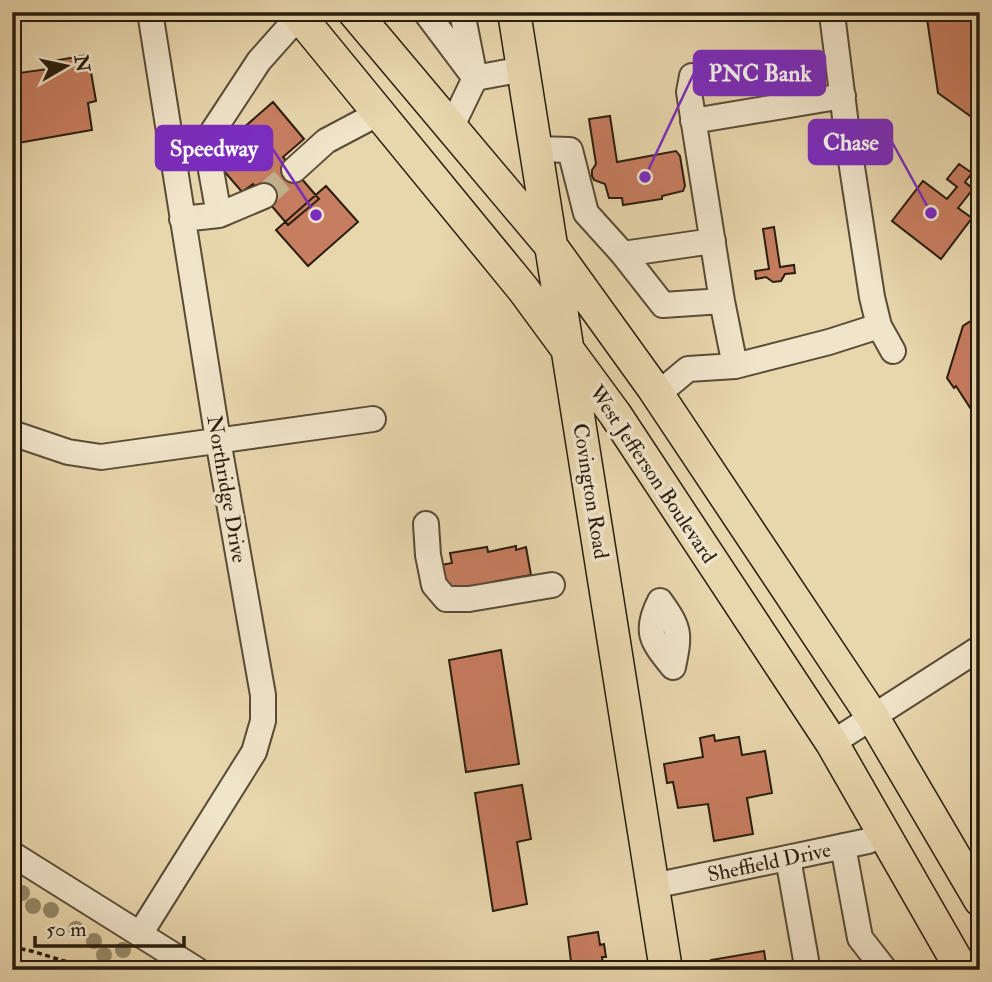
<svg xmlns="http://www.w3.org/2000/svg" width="992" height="982" font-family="'IM FELL Double Pica',serif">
	<rect width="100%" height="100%" fill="#e8d6ad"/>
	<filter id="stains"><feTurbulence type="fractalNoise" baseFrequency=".00286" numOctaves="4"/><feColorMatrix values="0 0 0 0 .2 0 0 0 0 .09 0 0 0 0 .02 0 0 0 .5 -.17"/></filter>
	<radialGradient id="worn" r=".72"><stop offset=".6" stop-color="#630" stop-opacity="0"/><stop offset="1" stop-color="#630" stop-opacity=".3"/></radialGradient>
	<path fill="#b5be8a" stroke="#6f6e4c" stroke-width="2" d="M12,902L19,910L21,922L12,935Z"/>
	<path fill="#c77d60" stroke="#291d0e" stroke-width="2" d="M926,12H980V123L938,93Z
		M88,55L96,101L88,103L92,130L12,144V74L48,69L47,62Z
		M273,102L304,139L283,157L319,199L288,225L253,184L242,192L211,156Z
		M610,116L617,162L676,151L680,156L685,186L683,191L662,196V199L623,205L622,198H609L605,184L594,180L592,176V170L596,164L589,119Z
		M959,164L972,173L965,182L973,189L958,208L972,218L941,259L892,221L923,181L947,199L957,187L947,179Z
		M326,186L358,222L308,266L276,230Z
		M774,227L780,267L794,265L795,273L785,274L781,281L773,282L766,277L756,279L755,271L769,269L763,229Z
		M980,315V423L956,386L954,388L947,378L963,326Z
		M516,546V550L526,547L531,575L492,582L493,586L445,590L441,565L452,563L450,553L487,547L488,552Z
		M501,650L519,764L466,772L449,660Z
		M714,735L715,741L739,737L742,755L765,751L772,793L747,798L753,834L714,841L708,804L678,808L673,782L667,783L664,764L703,757L700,738Z
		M522,785L531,839L517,842L527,904L493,911L475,793Z
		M598,932L600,945L604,944L606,957H602L604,970H572L568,937Z
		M764,951L767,970H712L711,960Z"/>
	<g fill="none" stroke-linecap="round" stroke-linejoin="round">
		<path stroke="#c2b18d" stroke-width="24" stroke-dasharray="24 12" stroke-linecap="butt" d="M264,196L294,170"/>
		<defs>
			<path id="minor" d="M427,14L475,78L462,12
				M833,22L848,141L872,297L879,326L893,351
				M692,76L689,92L722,301L735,366
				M693,121L843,96
				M451,128L475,78L523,69
				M535,149L570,150L586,213L623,254L663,305L722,301
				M294,170L326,141L379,113
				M219,215L264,196
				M182,219L219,215L207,148L213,131L259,61L299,16
				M623,254L713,241
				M658,394L688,369L735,366L829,342L879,326
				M12,433L68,452L101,457L373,419
				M426,524L428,555L434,585L446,599H469L552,585
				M660,601C680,629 680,633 673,667C652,641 644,632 660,601Z
				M832,743L980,648
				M843,846L860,938L885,970
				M12,854L197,970
				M788,858L806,960
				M653,886L868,841L884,833
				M140,934L254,752L263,721V695L218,440L150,12"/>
			<path id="major" d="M296,12L523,289L615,414L832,743L962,970
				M354,12L551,246L654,389L872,716L980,900
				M514,12L666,970"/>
		</defs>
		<use href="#minor" stroke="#594b36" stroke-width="28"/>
		<use href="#major" stroke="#291d0e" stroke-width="35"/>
		<path stroke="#291d0e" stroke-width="3.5" stroke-dasharray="5 3.5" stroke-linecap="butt" d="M12,948C34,949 52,959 73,963C82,965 92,965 100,970"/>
		<use href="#minor" stroke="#f0e4ca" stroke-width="24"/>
		<use href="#major" stroke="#e8d6ad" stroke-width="32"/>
	</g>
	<g fill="#968b6a">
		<circle cx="22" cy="893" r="8"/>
		<circle cx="33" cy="906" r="8"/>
		<circle cx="51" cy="910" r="8"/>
		<circle cx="76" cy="929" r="8"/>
		<circle cx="94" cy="941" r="8"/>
		<circle cx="123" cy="950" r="8"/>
		<circle cx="104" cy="955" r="8"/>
	</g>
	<g text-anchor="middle" stroke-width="7" stroke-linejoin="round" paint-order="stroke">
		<g font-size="21" fill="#291d0e" stroke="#f0e4ca">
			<text transform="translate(653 474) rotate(56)" y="7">West Jefferson Boulevard</text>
			<text transform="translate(227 489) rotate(80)" y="7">Northridge Drive</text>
			<text transform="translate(591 491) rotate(81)" y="7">Covington Road</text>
			<text transform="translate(769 862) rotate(-12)" y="7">Sheffield Drive</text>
		</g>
	</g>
	<path fill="none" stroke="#7b2cbf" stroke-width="2.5" d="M645 177L694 73M931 213L892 142M316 215L272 148"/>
	<g fill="#7b2cbf" stroke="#f0e4ca" stroke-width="2.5">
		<circle cx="645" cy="177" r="7"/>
		<circle cx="931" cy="213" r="7"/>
		<circle cx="316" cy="215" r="7"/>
	</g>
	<g fill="#7b2cbf" stroke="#7b2cbf" stroke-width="2.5">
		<rect x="694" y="51" width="131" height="44" rx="7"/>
		<rect x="809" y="120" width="83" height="44" rx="7"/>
		<rect x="156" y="126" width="116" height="44" rx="7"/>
	</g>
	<g font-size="23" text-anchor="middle" font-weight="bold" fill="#fff">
		<text x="760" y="81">PNC Bank</text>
		<text x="851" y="150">Chase</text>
		<text x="214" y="156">Speedway</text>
	</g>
	<rect width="992" height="982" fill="none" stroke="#e8d6ad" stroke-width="42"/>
	<rect x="14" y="14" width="964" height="954" fill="none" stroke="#291d0e" stroke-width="3.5"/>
	<rect x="21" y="21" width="950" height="940" fill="none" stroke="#291d0e" stroke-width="2"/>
	<g transform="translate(66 66) rotate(81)" stroke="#f0e4ca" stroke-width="5" paint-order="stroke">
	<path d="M0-5L12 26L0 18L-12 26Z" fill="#291d0e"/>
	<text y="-10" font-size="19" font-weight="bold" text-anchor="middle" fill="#291d0e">N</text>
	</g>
	<path d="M35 936v10h149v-10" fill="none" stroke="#291d0e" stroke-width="3.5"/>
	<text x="46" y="936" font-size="21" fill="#291d0e" stroke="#f0e4ca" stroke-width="5" paint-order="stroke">50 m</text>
	<rect width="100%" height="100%" filter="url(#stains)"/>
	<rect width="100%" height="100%" fill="url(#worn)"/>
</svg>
